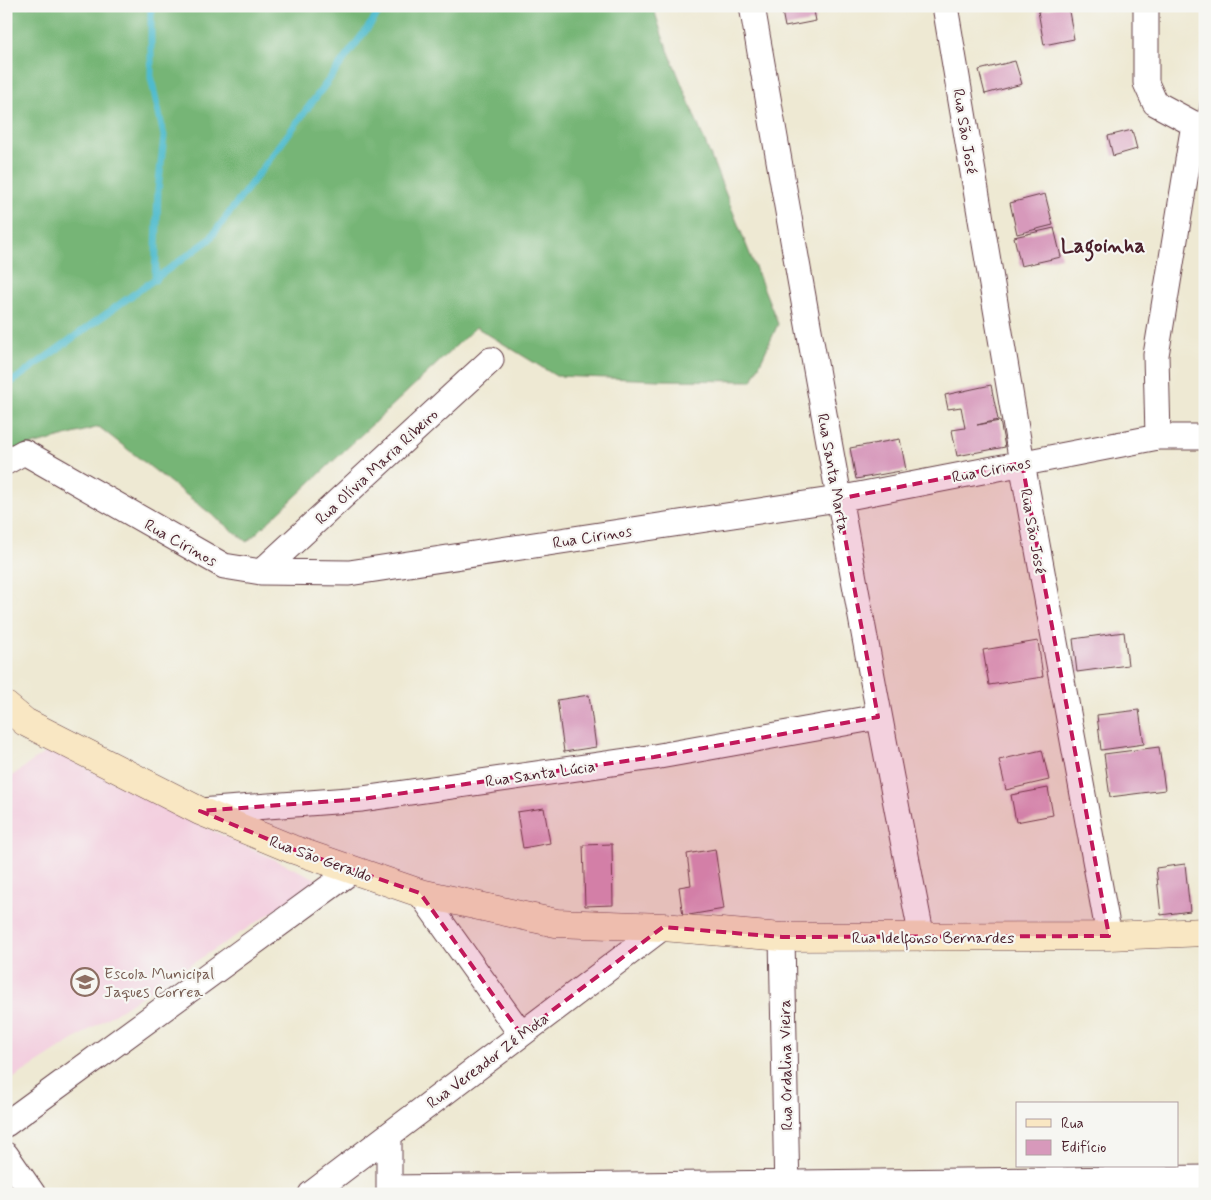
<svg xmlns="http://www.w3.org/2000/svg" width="1211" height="1200" font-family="Mynerve,sans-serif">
	<rect width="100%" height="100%" fill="#f6f6f2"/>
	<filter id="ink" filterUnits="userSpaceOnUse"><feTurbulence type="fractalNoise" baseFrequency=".02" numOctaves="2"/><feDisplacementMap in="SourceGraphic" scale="10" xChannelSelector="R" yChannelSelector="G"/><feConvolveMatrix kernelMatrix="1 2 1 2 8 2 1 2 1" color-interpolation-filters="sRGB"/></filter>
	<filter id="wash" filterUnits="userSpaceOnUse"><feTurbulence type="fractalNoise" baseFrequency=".0096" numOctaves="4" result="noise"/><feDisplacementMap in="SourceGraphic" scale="20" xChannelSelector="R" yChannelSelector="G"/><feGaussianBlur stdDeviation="1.12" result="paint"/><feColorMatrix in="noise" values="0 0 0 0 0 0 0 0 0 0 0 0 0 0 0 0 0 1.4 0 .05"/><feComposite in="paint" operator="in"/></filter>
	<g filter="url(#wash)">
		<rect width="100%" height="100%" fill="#eee9d3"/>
		<path fill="#f3cfdf" d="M50,749L162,807L321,881L6,1083V780Z"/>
		<path fill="#76b576" stroke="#606a50" d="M6,6H653L662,35L778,324L752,381L659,380L556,376L476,327L247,542L99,427L6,452Z"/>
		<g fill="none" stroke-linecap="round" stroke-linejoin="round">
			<path stroke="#50bbcd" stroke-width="7" d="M151,6V78L164,136L158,190L155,280
				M6,386L209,240L384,6"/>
		</g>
		<g id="blocks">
			<path fill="#d799bb" d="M781,6H813L816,21L785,27Z
				M1062,6H1068L1074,39L1044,45L1038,11Z
				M1015,61L1022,84L985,94L979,70Z
				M1204,79H1205V111L1199,110Z
				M1132,130L1137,149L1113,156L1108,136Z
				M1045,194L1053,225L1017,234L1010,203Z
				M1054,228L1061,257L1021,266L1014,237Z
				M991,385L998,420L977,425L1000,421L1005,447L957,456L952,430L965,428L961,407L948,409L945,395Z
				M900,439L906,470L856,479L850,448Z
				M1124,632L1128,665L1077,672L1073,639Z
				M1038,641L1043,677L989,685L983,650Z
				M589,695L596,747L564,752L557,700Z
				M1139,710L1144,744L1101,750L1097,715Z
				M1159,747L1165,790L1110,797L1104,754Z
				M1042,750L1049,780L1006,790L999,760Z
				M1048,788L1053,815L1016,822L1011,795Z
				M544,808L550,843L523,848L517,812Z
				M612,844L613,905L585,906L583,845Z
				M715,849L724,909L683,916L679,887L691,885L687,854Z
				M1185,864L1190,911L1161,915L1156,868Z"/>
		</g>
	</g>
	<g filter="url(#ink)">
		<use href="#blocks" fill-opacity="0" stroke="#633d44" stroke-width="1"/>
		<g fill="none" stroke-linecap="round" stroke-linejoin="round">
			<defs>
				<path id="street" d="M752,6C806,317 861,628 922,938
					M945,6L1022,463L1109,936
					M1146,6V83L1155,103L1194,124H1205
					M1158,437L1156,355L1194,124
					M6,462L24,452L224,566L261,572L349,573L838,499L1158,437H1205
					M261,572L491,360
					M200,811L362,799L654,757L878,717
					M420,893L521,1034
					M782,937L787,1194
					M6,1124L353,870
					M389,1135V1194
					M6,1155L33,1194
					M389,1188L1205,1178
					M311,1194L663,927"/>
				<path id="secondary" d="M6,706L25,722L200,811L292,849L420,893L556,923L663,927L782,937L1109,936L1205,932"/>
			</defs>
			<use href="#street" stroke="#633d44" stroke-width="27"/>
			<use href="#secondary" stroke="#633d44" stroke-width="29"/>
			<use href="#street" stroke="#fff" stroke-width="25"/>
			<use href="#secondary" stroke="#f9e7c3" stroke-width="28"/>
		</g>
	</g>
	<path fill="#c2185b" fill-opacity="0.2" stroke="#c2185b" stroke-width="4" stroke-dasharray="10 6" stroke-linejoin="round" d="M1022,463L1109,936L782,937L663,927L521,1034L420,893L292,849L200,811L362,799L654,757L878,717L838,499Z"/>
	<defs>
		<symbol id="school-ring" viewBox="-11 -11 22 22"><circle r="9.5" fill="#f6f6f2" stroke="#8d6e63" stroke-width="1.5"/><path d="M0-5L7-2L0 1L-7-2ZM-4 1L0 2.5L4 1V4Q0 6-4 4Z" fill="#8d6e63"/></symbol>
	</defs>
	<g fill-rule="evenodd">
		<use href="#school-ring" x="69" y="966" width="32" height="32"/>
	</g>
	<g text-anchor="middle" stroke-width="4.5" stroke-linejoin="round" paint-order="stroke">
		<g font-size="16" fill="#4a1f2b" stroke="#f6f6f2">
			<text transform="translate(966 131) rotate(81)" y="6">Rua São José</text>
			<text transform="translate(376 466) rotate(-43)" y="6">Rua Olívia Maria Ribeiro</text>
			<text transform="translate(991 469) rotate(-11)" y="6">Rua Cirinos</text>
			<text transform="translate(834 473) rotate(80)" y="6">Rua Santa Marta</text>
			<text transform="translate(1034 531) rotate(80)" y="6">Rua São José</text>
			<text transform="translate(592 536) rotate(-9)" y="6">Rua Cirinos</text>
			<text transform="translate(181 542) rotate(29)" y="6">Rua Cirinos</text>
			<text transform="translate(540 773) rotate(-8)" y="6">Rua Santa Lúcia</text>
			<text transform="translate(321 858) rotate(20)" y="6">Rua São Geraldo</text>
			<text x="933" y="943">Rua Idelfonso Bernardes</text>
			<text transform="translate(487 1060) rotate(-37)" y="6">Rua Vereador Zé Mota</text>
			<text transform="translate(785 1065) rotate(-91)" y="6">Rua Ordalina Vieira</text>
		</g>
		<g font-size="16" fill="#785e54" stroke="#f6f6f2" text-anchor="start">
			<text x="104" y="979">Escola Municipal<tspan x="104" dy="18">Jaques Correa</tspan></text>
		</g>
		<g font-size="21" font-weight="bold" fill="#4a1f2b" stroke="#f6f6f2">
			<text x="1103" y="252">Lagoinha</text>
		</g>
	</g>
	<rect width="1211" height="1200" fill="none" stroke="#f6f6f2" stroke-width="25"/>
	<rect x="1016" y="1102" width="162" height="65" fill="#f6f6f2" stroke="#b1a0a2"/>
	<rect x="1026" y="1119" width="25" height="8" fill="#f9e7c3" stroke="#b1a0a2"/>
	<text x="1061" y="1128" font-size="15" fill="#4a1f2b">Rua</text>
	<rect x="1026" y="1140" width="25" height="15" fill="#d799bb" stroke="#b1a0a2"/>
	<text x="1061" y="1152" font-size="15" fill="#4a1f2b">Edifício</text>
</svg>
